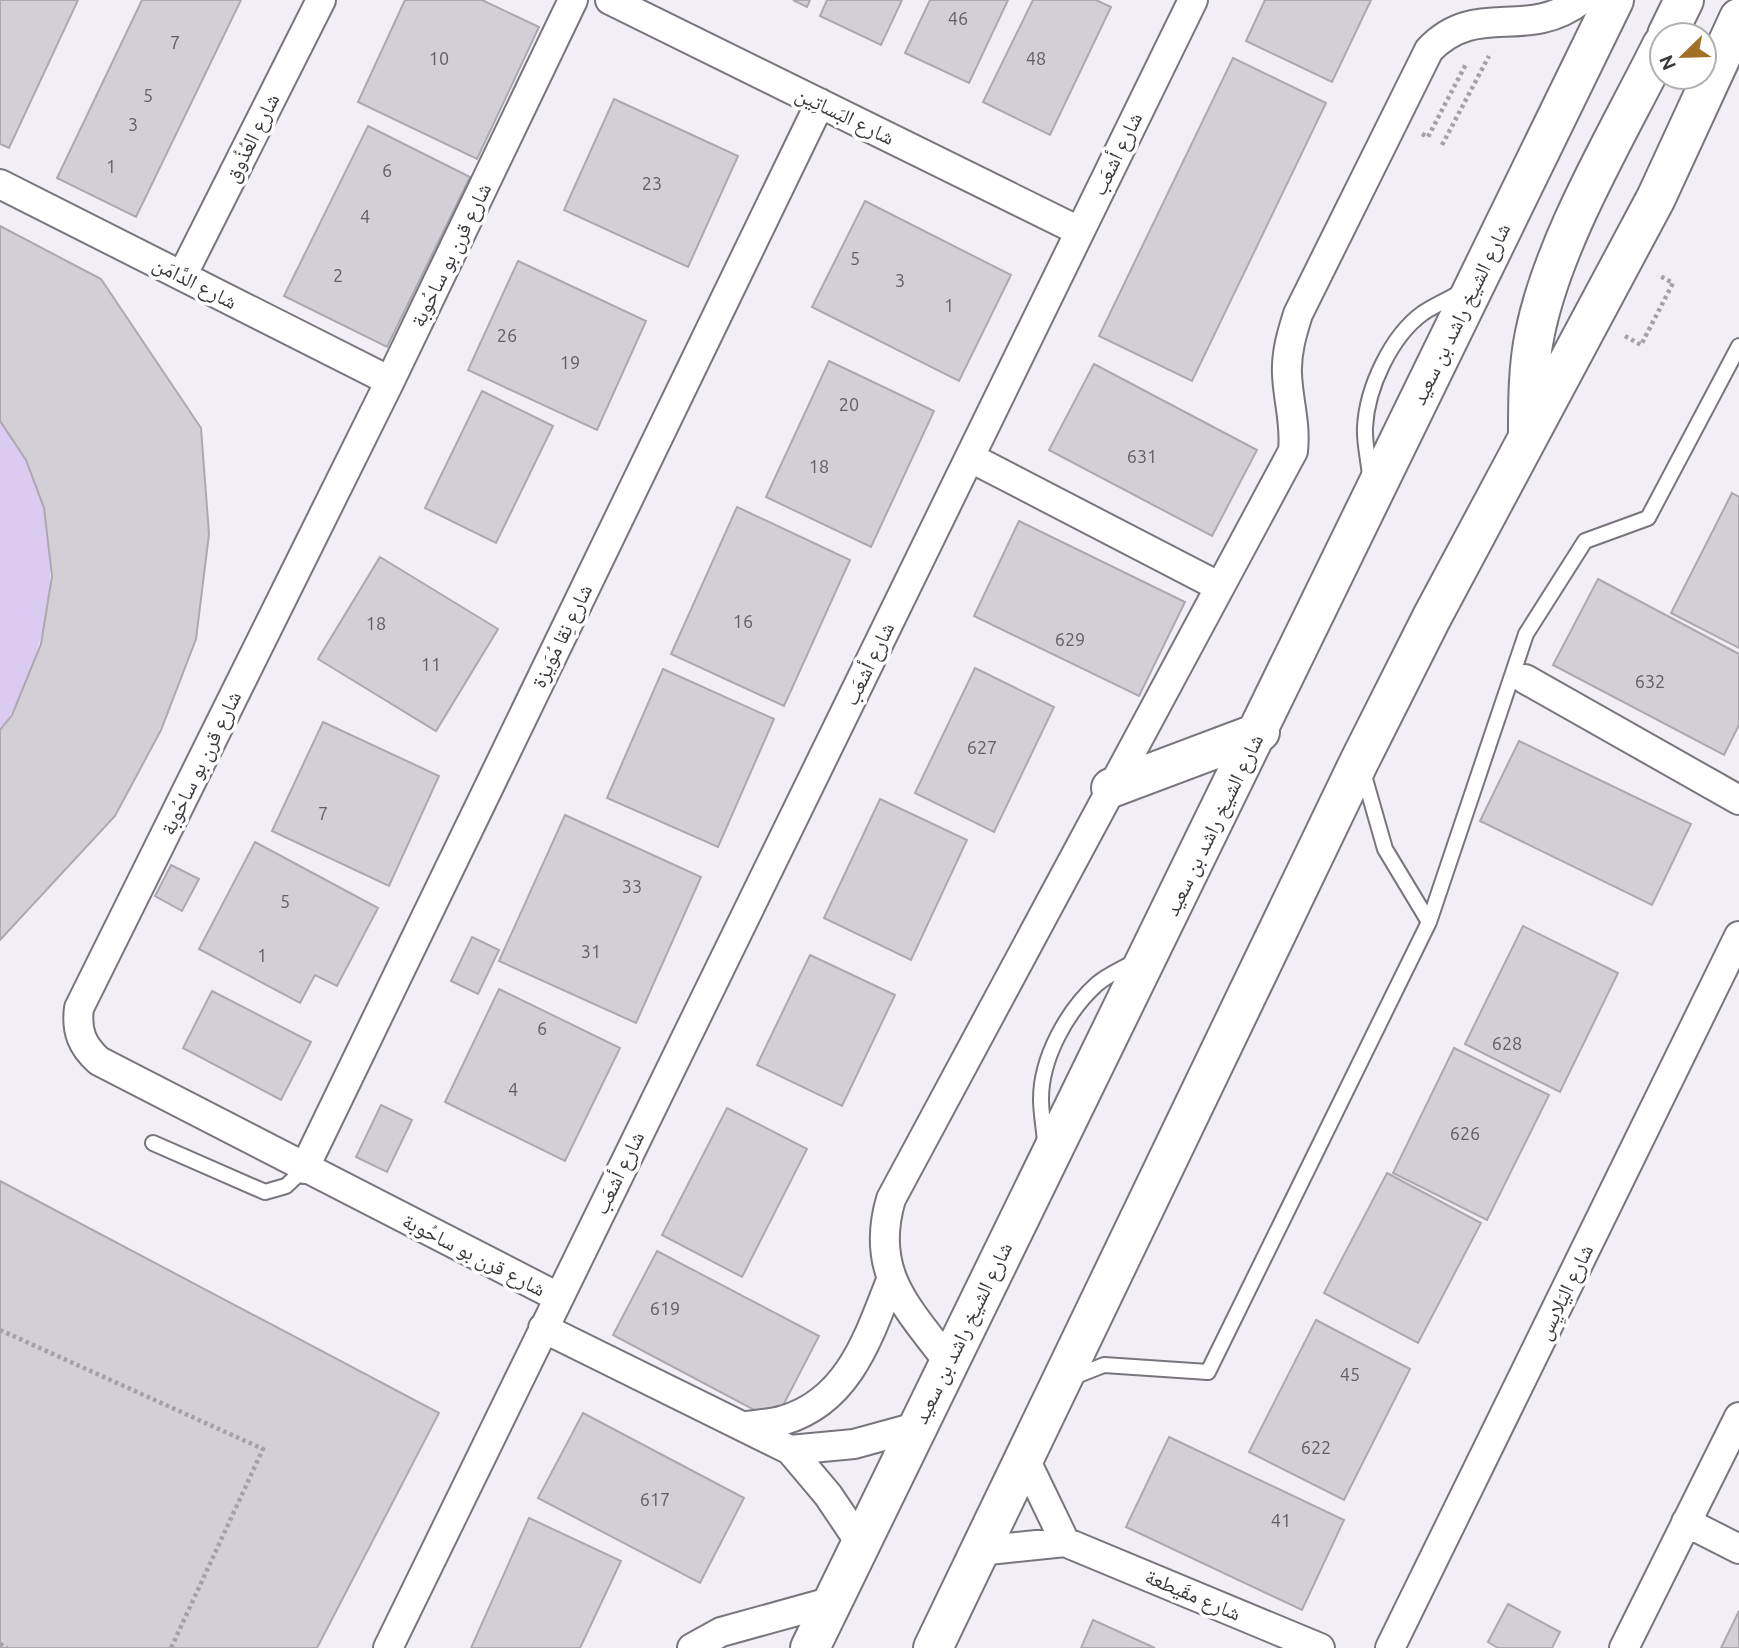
<svg xmlns="http://www.w3.org/2000/svg" width="1739" height="1648" font-family="Ubuntu,'Noto Naskh Arabic',sans-serif">
	<rect width="100%" height="100%" fill="#f2eef6"/>
	<path fill="#dccbf1" d="M0,421C9,434 20,447 27,461C58,531 57,604 29,673C20,694 14,713 0,730Z"/>
	<path fill="#d3cfd7" stroke="#aba8af" stroke-width="2" d="M0,0H78L9,148L0,144Z
		M142,0H241L136,217L57,178Z
		M405,0H482L539,27L477,159L358,102Z
		M793,0H810L807,7Z
		M827,0H902L881,45L820,16Z
		M930,0H1008L969,83L905,53Z
		M1033,0H1096L1111,7L1050,135L983,102Z
		M1265,0H1371L1332,82L1246,41Z
		M1233,58L1326,103L1192,381L1099,336Z
		M614,99L738,156L688,267L564,210Z
		M368,126L470,177L387,347L284,296Z
		M865,201L1011,275L959,381L812,307Z
		M0,226L101,279L201,428L209,534L196,639L161,730L115,816L0,940V730L12,715L41,644L52,576L44,508L26,460L0,421Z
		M518,261L646,321L597,430L468,370Z
		M829,361L934,411L871,547L766,497Z
		M1094,364L1257,450L1212,536L1049,450Z
		M482,391L553,426L496,543L425,508Z
		M1732,493L1739,497V648L1671,613Z
		M737,507L850,560L784,706L671,654Z
		M1019,521L1185,602L1139,696L974,616Z
		M380,557L498,629L436,731L318,659Z
		M1598,579L1739,654V725L1724,755L1553,665Z
		M975,668L1054,707L994,832L915,793Z
		M663,669L774,719L718,847L607,798Z
		M323,722L439,776L389,886L272,831Z
		M1519,741L1691,824L1652,905L1480,821Z
		M880,799L967,840L911,960L824,918Z
		M565,815L701,877L636,1023L499,961Z
		M255,842L378,908L337,986L315,975L300,1003L199,949Z
		M171,865L199,879L182,911L155,896Z
		M1523,926L1618,973L1560,1092L1465,1044Z
		M472,937L499,950L478,994L451,981Z
		M810,955L895,995L842,1106L757,1065Z
		M499,989L620,1048L565,1161L445,1102Z
		M212,991L311,1042L281,1100L183,1048Z
		M1454,1048L1549,1095L1487,1220L1393,1173Z
		M381,1105L412,1120L387,1172L356,1157Z
		M727,1108L807,1149L742,1277L662,1235Z
		M1387,1173L1481,1223L1418,1343L1324,1293Z
		M0,1181L439,1413L317,1648H0Z
		M657,1251L819,1336L775,1421L613,1335Z
		M1316,1320L1410,1369L1344,1500L1249,1452Z
		M583,1413L744,1498L700,1583L538,1498Z
		M1169,1437L1344,1520L1302,1610L1126,1527Z
		M529,1518L621,1561L580,1648H471Z
		M1508,1604L1560,1632L1552,1648H1498L1488,1642Z
		M1739,1611V1648H1721Z
		M1093,1620L1155,1648H1081Z"/>
	<g fill="none" stroke-linecap="round" stroke-linejoin="round">
		<defs>
			<path id="lane" d="M1370,477C1369,461 1364,443 1365,427C1367,388 1391,336 1423,313C1435,305 1449,299 1462,292
				M1429,922L1526,634L1585,541L1648,518L1739,346
				M1045,1142C1044,1128 1041,1113 1041,1099C1041,1058 1067,1011 1097,984C1107,975 1122,969 1134,962
				M153,1143L265,1192L286,1186L304,1169
				M1071,1378L1104,1365L1208,1372L1429,922L1385,849L1363,772"/>
			<path id="street" d="M610,0L1079,231
				M0,184L390,381
				M182,276L321,0
				M971,458L1220,587
				M1525,679L1739,800
				M304,1169L820,103
				M558,1297L99,1061C82,1046 76,1031 79,1008L390,381L573,0
				M543,1328L790,1450L828,1495L861,1544
				M950,1364C908,1308 869,1273 891,1199L1293,451C1296,423 1288,401 1287,374C1286,353 1292,333 1298,314L1429,50C1476,0 1526,42 1581,0
				M747,1426C759,1424 772,1424 784,1420C849,1401 869,1336 891,1280
				M790,1450L854,1444L916,1427
				M1025,1459L1065,1542
				M1686,1522L1739,1549
				M979,1551L1065,1542L1320,1648
				M388,1648L1193,0
				M692,1648L721,1632L833,1601
				M1390,1648L1739,936
				M1624,1648L1739,1417"/>
			<path id="primary" d="M1667,35L1684,0
				M1528,434C1528,401 1528,366 1535,333C1554,239 1619,132 1662,45
				M1111,788L1260,732
				M810,1648L1614,0
				M933,1648L1360,760L1432,617L1656,198L1739,18"/>
		</defs>
		<use href="#lane" stroke="#78757c" stroke-width="18"/>
		<use href="#street" stroke="#78757c" stroke-width="32"/>
		<use href="#primary" stroke="#78757c" stroke-width="42"/>
		<path stroke="#a3a1a6" stroke-width="4.5" stroke-dasharray="3.5 3.5" stroke-linecap="butt" d="M1422,134L1428,137L1466,64
			M1442,145L1489,56
			M1625,336L1641,345L1673,283L1658,275
			M0,1330L263,1449L171,1648
			M0,1644L7,1648"/>
		<use href="#lane" stroke="#fff" stroke-width="14"/>
		<use href="#street" stroke="#fff" stroke-width="28"/>
		<use href="#primary" stroke="#fff" stroke-width="38"/>
	</g>
	<g text-anchor="middle" stroke-width="7" stroke-linejoin="round" paint-order="stroke">
		<g font-size="18" fill="#605e63">
			<text x="958" y="25">46</text>
			<text x="175" y="49">7</text>
			<text x="439" y="65">10</text>
			<text x="1036" y="65">48</text>
			<text x="148" y="102">5</text>
			<text x="133" y="131">3</text>
			<text x="111" y="173">1</text>
			<text x="387" y="177">6</text>
			<text x="652" y="190">23</text>
			<text x="365" y="223">4</text>
			<text x="855" y="265">5</text>
			<text x="338" y="282">2</text>
			<text x="900" y="287">3</text>
			<text x="949" y="312">1</text>
			<text x="507" y="342">26</text>
			<text x="570" y="369">19</text>
			<text x="849" y="411">20</text>
			<text x="1142" y="463">631</text>
			<text x="819" y="473">18</text>
			<text x="743" y="628">16</text>
			<text x="376" y="630">18</text>
			<text x="1070" y="646">629</text>
			<text x="431" y="671">11</text>
			<text x="1650" y="688">632</text>
			<text x="982" y="754">627</text>
			<text x="323" y="820">7</text>
			<text x="632" y="893">33</text>
			<text x="285" y="908">5</text>
			<text x="591" y="958">31</text>
			<text x="262" y="962">1</text>
			<text x="542" y="1035">6</text>
			<text x="1507" y="1050">628</text>
			<text x="513" y="1096">4</text>
			<text x="1465" y="1140">626</text>
			<text x="665" y="1315">619</text>
			<text x="1350" y="1381">45</text>
			<text x="1316" y="1454">622</text>
			<text x="655" y="1506">617</text>
			<text x="1281" y="1527">41</text>
		</g>
		<g font-size="21" fill="#3a393c" stroke="#fff">
			<text transform="translate(845 116) rotate(26)" y="7">شارع البَساتِين</text>
			<text transform="translate(252 138) rotate(-63)" y="7">شارع العُذُوق</text>
			<text transform="translate(1117 154) rotate(-64)" y="7">شارع أشعَب</text>
			<text transform="translate(451 255) rotate(-64)" y="7">شارع قرن بو ساحُوبة</text>
			<text transform="translate(195 283) rotate(27)" y="7">شارع الدَّامَن</text>
			<text transform="translate(1461 314) rotate(-64)" y="7">شارع الشيخ راشد بن سعيد</text>
			<text transform="translate(562 636) rotate(-64)" y="7">شارع نِقا مُوَيزة</text>
			<text transform="translate(869 664) rotate(-64)" y="7">شارع أشعَب</text>
			<text transform="translate(201 763) rotate(-64)" y="7">شارع قرن بو ساحُوبة</text>
			<text transform="translate(1214 825) rotate(-64)" y="7">شارع الشيخ راشد بن سعيد</text>
			<text transform="translate(619 1173) rotate(-64)" y="7">شارع أشعَب</text>
			<text transform="translate(474 1255) rotate(27)" y="7">شارع قرن بو ساحُوبة</text>
			<text transform="translate(1565 1292) rotate(-64)" y="7">شارع اليَلايِس</text>
			<text transform="translate(963 1333) rotate(-64)" y="7">شارع الشيخ راشد بن سعيد</text>
			<text transform="translate(1193 1595) rotate(23)" y="7">شارع مقَيطعة</text>
		</g>
	</g>
	<g transform="translate(1683 56) rotate(247)"><circle r="33" fill="#ffffff" stroke="#b0b0b1" stroke-width="2"/>
	<path d="M0-5L12 26L0 18L-12 26Z" fill="#a17025"/>
	<text y="-10" font-size="19" font-weight="bold" text-anchor="middle" fill="#3a393c">N</text>
	</g>
</svg>
